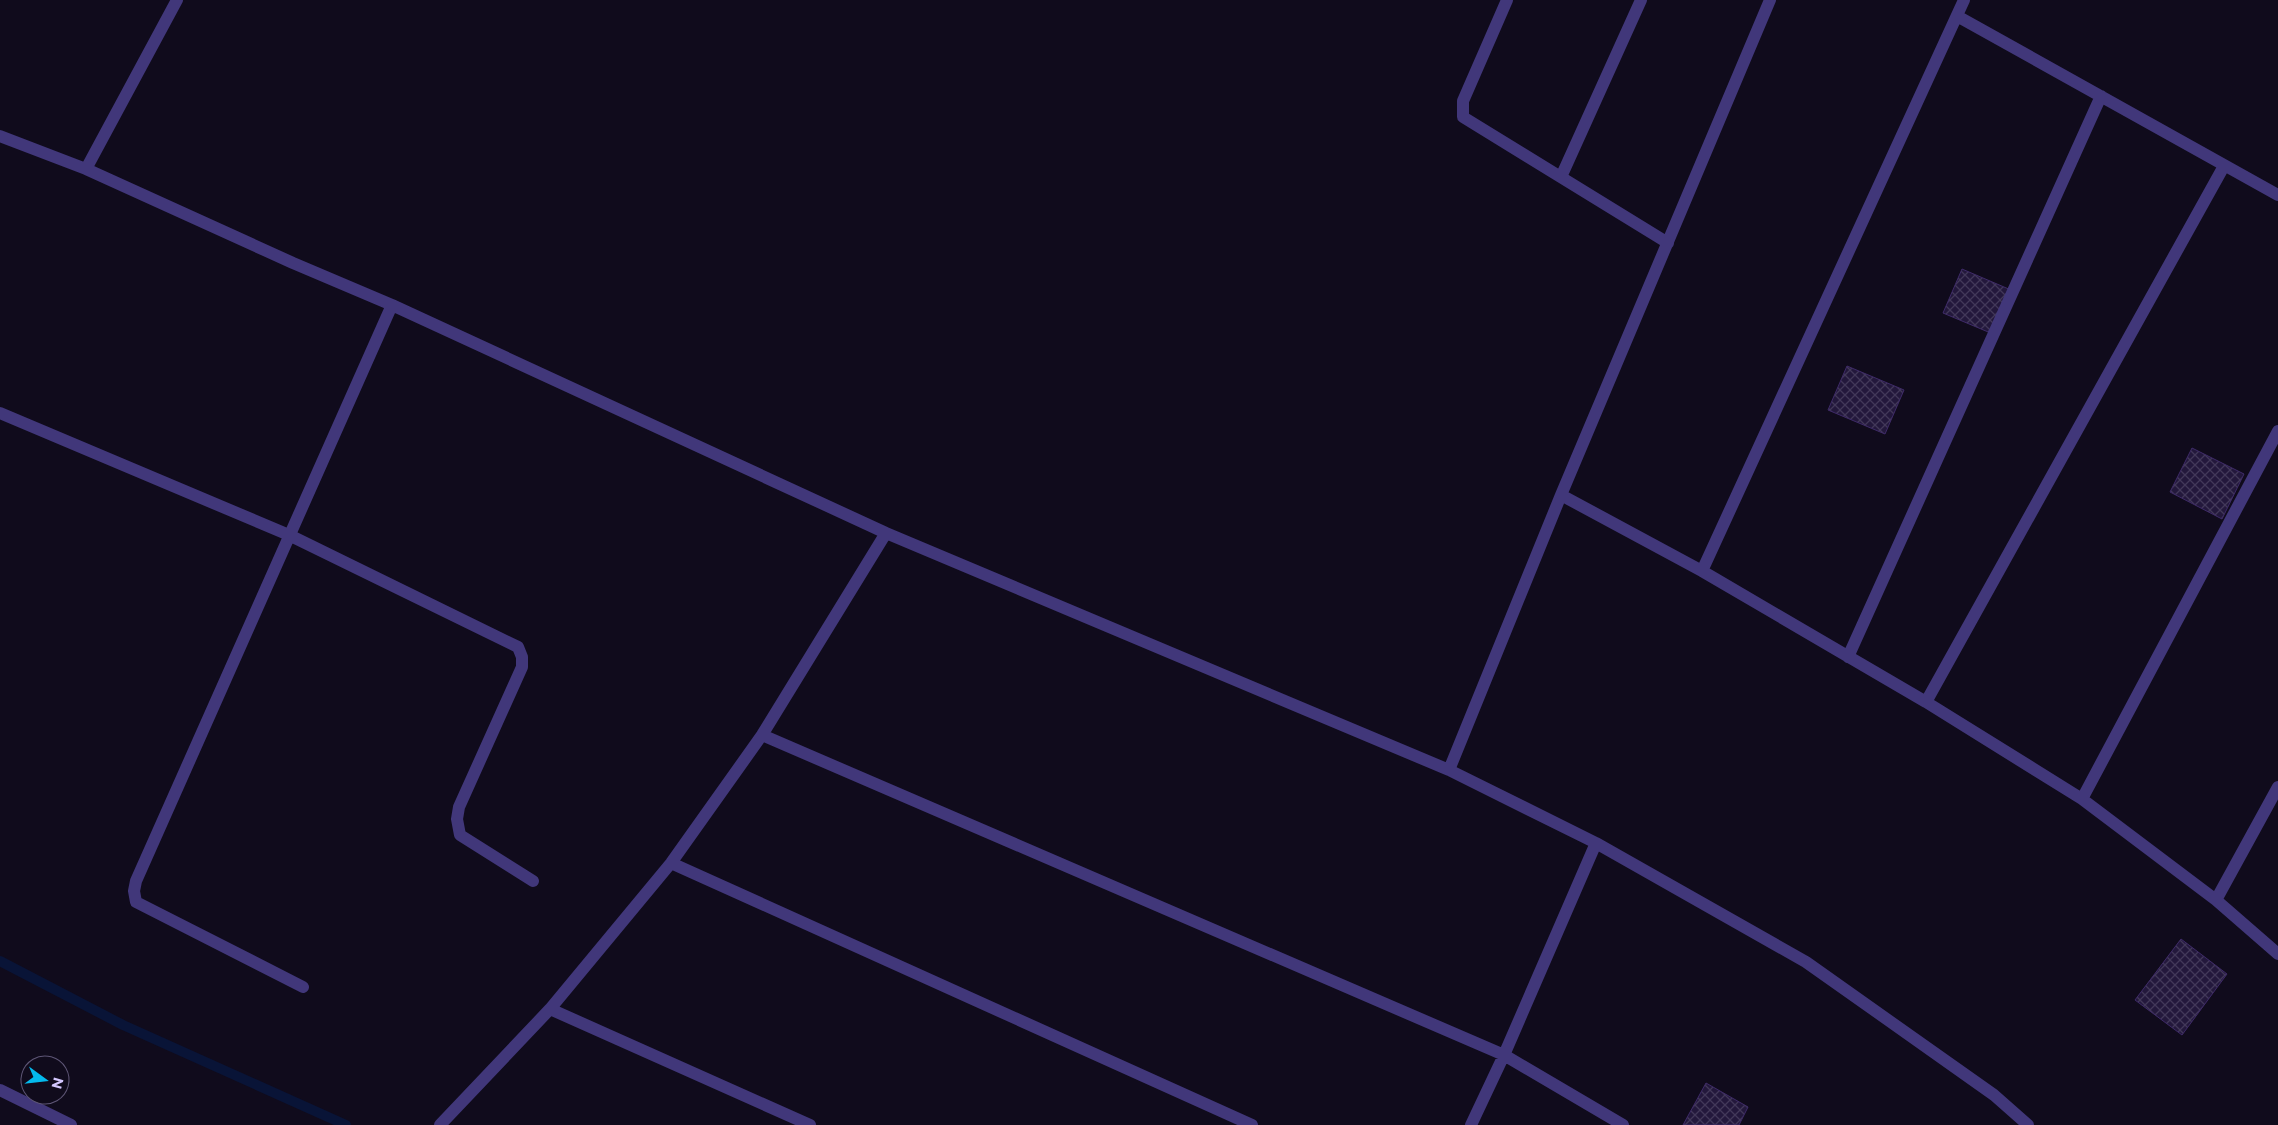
<svg xmlns="http://www.w3.org/2000/svg" width="2278" height="1125" font-family="Montserrat,sans-serif">
	<defs>
		<pattern id="building-cross-hatch" width="8" height="8" patternUnits="userSpaceOnUse" patternTransform="scale(1.25)"><rect width="8" height="8" fill="#23183c"/><path d="M0 0l8 8M0 8l8-8" fill="none" stroke="#423859"/></pattern>
	</defs>
	<rect width="100%" height="100%" fill="#100b1c"/>
	<g fill="none" stroke-linecap="round" stroke-linejoin="round">
		<path stroke="#091437" stroke-width="10" d="M0,961L123,1025L346,1125"/>
	</g>
	<path fill="url(#building-cross-hatch)" stroke="#3e2a68" d="M1962,269L2011,290L1993,334L1943,313Z
		M1847,366L1904,390L1885,434L1828,410Z
		M2192,448L2244,474L2222,519L2170,492Z
		M2181,939L2227,974L2182,1035L2135,1000Z
		M1706,1083L1748,1107L1739,1125H1683Z"/>
	<g fill="none" stroke-linecap="round" stroke-linejoin="round">
		<path stroke="#41377a" stroke-width="12" d="M0,1090L71,1125"/>
		<path stroke="#41377a" stroke-width="12" d="M1507,0L1463,101V117L1668,243
			M1957,16L2278,195
			M0,136L86,169L293,263L392,305L886,533L1449,770L1596,843L1806,962L1994,1095L2028,1125
			M86,169L177,0
			M1561,177L1641,0
			M0,413L289,535L518,647L522,657V667L459,807L457,819L460,835L533,881
			M1561,495L1702,571L1926,702L2082,799L2216,900L2278,954
			M1702,571L1964,0
			M1848,657L2101,96
			M1926,702L2224,166
			M762,735L1504,1055L1623,1125
			M1449,770L1561,495L1770,0
			M2082,799L2278,431
			M671,863L1252,1125
			M2216,900L2278,787
			M303,987L136,902L134,891L136,881L392,305
			M550,1009L810,1125
			M440,1125L550,1009L671,863L762,735L886,533
			M1471,1125L1504,1055L1596,843"/>
	</g>
	<g transform="translate(45 1080) rotate(105)"><circle r="24" fill="#100b1c" stroke="#5e5676"/>
	<path d="M0-4L9 19L0 12L-9 19Z" fill="#04baed"/>
	<text y="-8" font-size="14" font-weight="bold" text-anchor="middle" fill="#d4c7fe">N</text>
	</g>
</svg>
